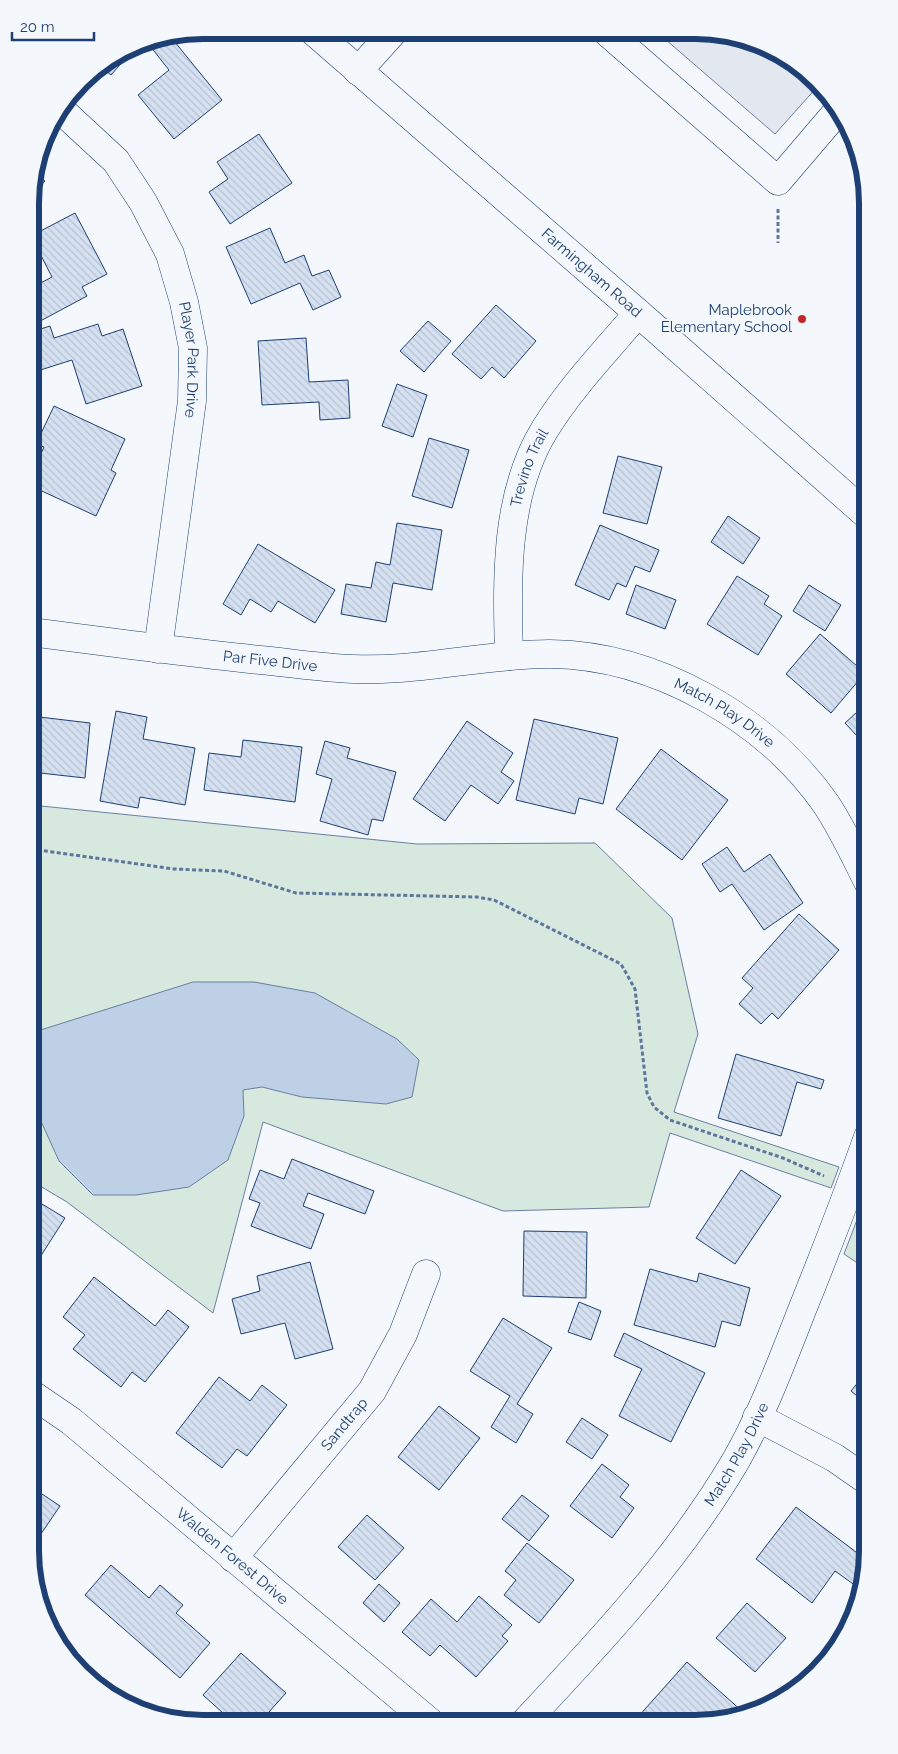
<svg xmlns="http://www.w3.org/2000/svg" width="898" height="1754" font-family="Raleway,sans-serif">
	<defs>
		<pattern id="building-back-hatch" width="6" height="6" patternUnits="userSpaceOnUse" patternTransform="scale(1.25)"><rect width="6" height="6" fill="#d5e0f0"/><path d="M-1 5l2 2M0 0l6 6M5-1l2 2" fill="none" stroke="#b6c1d1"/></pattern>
	</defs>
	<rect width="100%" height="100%" fill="#f4f7fb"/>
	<path fill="#d7e8df" stroke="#687fa3" d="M31,805L417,844L595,843L672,918L698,1034L674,1112L839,1167L831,1188L670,1133L649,1207L503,1211L263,1122L213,1313L67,1202L30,1180Z
		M868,1191V1270L844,1254Z"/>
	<path fill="#e3e8f0" stroke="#687fa3" d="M658,33H729L809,73L818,86L775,134Z"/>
	<path fill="#bed0e5" stroke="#687fa3" d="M193,982H254L315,993L397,1039L419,1060L412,1097L386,1104L302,1097L262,1087L243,1090L244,1116L228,1160L189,1187L136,1195H93L59,1161L35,1108L30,1107L31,1033Z"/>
	<path fill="url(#building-back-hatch)" stroke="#1d3f73" d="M170,36L222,100L174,139L138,95L169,70L150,46L159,39Z
		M139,43L111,75L100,66L137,43Z
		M259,134L292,183L230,224L209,192L228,179L217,162Z
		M34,172L45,181L31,196V181Z
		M75,213L107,274L82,287L87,296L31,326V288L52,277L31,236Z
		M270,228L285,263L304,255L312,276L329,270L341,297L313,310L300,283L251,304L226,247Z
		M496,305L536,341L504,378L492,367L481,379L452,354Z
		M428,321L451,341L424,372L400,351Z
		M98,324L102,336L123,329L142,386L86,404L72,360L31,373V332L50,326L54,338Z
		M306,338L309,382L348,380L350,418L320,420L319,402L262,405L258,341Z
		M397,384L427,395L413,437L382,426Z
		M54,406L125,439L111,470L116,473L96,516L31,486V476L44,447L36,444Z
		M429,438L469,450L452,508L412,496Z
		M618,456L662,467L647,524L603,513Z
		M728,516L760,538L743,564L711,542Z
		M397,523L442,530L432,590L393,583L386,622L341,614L346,584L371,588L376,562L390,565Z
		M600,525L659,550L650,572L635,566L626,587L617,583L609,600L575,585Z
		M258,544L335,590L315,623L278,601L271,612L250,599L241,615L223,604Z
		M737,576L769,596L764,604L782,616L758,655L707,624Z
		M636,585L676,600L665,629L626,614Z
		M809,585L841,605L825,631L793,611Z
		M820,634L865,673L831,713L786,674Z
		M868,702V748L845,723Z
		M116,711L147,717L143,739L195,748L185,805L140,797L138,808L100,801Z
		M31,716L90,723L85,778L31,772Z
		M534,719L618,738L603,804L579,798L575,814L516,800Z
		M467,721L513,753L501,772L514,781L498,804L471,785L445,821L413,799Z
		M243,740L302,747L295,802L204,790L209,753L241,757Z
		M325,741L350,748L347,758L396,772L383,821L372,819L368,835L320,821L332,779L316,774Z
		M661,749L728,800L682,860L616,809Z
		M727,847L744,872L770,854L803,903L764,930L732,884L720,892L702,864Z
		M799,914L839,950L778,1019L772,1013L761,1024L739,1004L753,988L742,978Z
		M736,1054L824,1080L821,1089L797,1082L781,1136L718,1118Z
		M292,1159L374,1191L365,1214L308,1193L303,1206L324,1214L311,1249L251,1226L260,1203L249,1199L260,1170L284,1179Z
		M741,1170L781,1196L735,1264L696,1238Z
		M42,1204L65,1218L30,1273V1216L34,1218Z
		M524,1231L587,1232L586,1298L523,1296Z
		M310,1262L333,1349L295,1359L285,1323L241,1334L232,1299L260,1291L257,1276Z
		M650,1269L697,1282L699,1273L750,1288L740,1326L722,1321L715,1347L634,1325Z
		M94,1277L155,1326L168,1310L189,1327L145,1382L132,1372L121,1387L73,1349L85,1335L63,1317Z
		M579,1302L601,1311L591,1340L568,1332Z
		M503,1318L552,1348L517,1404L533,1414L516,1443L491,1427L510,1396L470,1371Z
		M868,1325V1346L857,1338Z
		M624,1333L705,1373L671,1442L619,1416L642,1369L614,1356Z
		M868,1370V1405L851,1391Z
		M219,1377L250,1401L262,1385L287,1405L247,1456L237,1449L222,1468L176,1433Z
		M439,1406L480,1438L439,1490L398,1457Z
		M582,1418L608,1435L592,1459L566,1442Z
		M602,1464L629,1485L620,1497L634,1508L612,1538L570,1506Z
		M30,1486L60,1506L30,1550Z
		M522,1495L549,1516L529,1541L502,1519Z
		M796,1507L868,1561L865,1575L856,1586L835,1571L812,1603L756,1559Z
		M367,1515L404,1548L375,1580L338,1547Z
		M527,1543L574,1580L539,1623L504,1595L516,1580L505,1571Z
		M111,1565L149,1598L160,1585L183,1605L176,1613L210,1643L180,1678L85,1595Z
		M379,1584L400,1603L384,1622L363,1603Z
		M479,1596L512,1625L502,1636L508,1641L476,1677L440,1645L430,1656L402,1632L431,1599L457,1622Z
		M859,1598L855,1617L848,1605Z
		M747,1603L786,1638L755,1672L716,1638Z
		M241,1653L286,1693L259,1723H234L203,1695Z
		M687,1662L744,1713L741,1716L695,1724H644L637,1718Z"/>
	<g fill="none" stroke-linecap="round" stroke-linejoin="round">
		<defs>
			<g id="minor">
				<path id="s1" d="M313,31L638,313L868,516"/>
				<path d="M608,33L778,181L836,113"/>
				<path d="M358,71L394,31"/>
				<path id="s2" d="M61,110L116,161L143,202L170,254L184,302L193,348L192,401L158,649"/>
				<path id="s3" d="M31,632C107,642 183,652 260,660C291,663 322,668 353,669C419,672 484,654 550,654C655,655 766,718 826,804C842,828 855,856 868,882"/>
				<path id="s4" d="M509,656C507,581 504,495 545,429C571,387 606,351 638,313"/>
				<path id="s5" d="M30,1393L71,1421L431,1723"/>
				<path d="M757,1417L835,1458L868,1481"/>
				<path id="s6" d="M233,1558L372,1391L403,1334L426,1274"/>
				<path id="s7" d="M524,1723C601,1641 677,1560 735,1462C762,1415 782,1361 802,1310C825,1253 847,1196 868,1137"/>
			</g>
		</defs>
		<use href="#minor" stroke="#1d3f73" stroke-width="29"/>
		<path stroke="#5e769c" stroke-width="3" stroke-dasharray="4 2.5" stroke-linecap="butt" d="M778,209V243
			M31,849L174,869L224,871L296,893L477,897L494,900L621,964L635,989L647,1093L654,1107L670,1120L783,1158L824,1176"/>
		<use href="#minor" stroke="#f4f7fb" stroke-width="28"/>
	</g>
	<circle fill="#c62828" stroke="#f4f7fb" stroke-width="2" cx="802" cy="319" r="5"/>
	<g text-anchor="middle" stroke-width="4" stroke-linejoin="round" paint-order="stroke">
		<g font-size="15" fill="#1d3f73" stroke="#f4f7fb">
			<text dy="5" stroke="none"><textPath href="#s1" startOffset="369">Farmingham Road</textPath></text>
			<text dy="5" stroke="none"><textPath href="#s2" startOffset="291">Player Park Drive</textPath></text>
			<text dy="5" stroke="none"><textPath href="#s4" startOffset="191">Trevino Trail</textPath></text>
			<text dy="5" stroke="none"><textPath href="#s3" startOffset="241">Par Five Drive</textPath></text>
			<text dy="5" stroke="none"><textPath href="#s3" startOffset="709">Match Play Drive</textPath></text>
			<text dy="5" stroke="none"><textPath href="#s6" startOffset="174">Sandtrap</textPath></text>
			<text dy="5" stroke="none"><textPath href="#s7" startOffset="344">Match Play Drive</textPath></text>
			<text dy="5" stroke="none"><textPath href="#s5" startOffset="260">Walden Forest Drive</textPath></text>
		</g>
		<g font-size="15" fill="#1d3f73" stroke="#f4f7fb" text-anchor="end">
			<text x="792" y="315">Maplebrook<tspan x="792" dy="17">Elementary School</tspan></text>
		</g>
	</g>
	<path d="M0 0H898V1754H0ZM203 39H695A164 164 0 0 1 859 203V1551A164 164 0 0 1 695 1715H203A164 164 0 0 1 39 1551V203A164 164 0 0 1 203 39Z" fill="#f4f7fb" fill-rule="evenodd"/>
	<path fill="none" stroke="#1d3f73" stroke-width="6" d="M203 39H695A164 164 0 0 1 859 203V1551A164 164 0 0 1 695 1715H203A164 164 0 0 1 39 1551V203A164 164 0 0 1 203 39Z"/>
	<path d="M12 32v8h82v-8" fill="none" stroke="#1d3f73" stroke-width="2.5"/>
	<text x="20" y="32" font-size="15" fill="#1d3f73" stroke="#f4f7fb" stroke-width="4" paint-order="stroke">20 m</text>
</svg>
